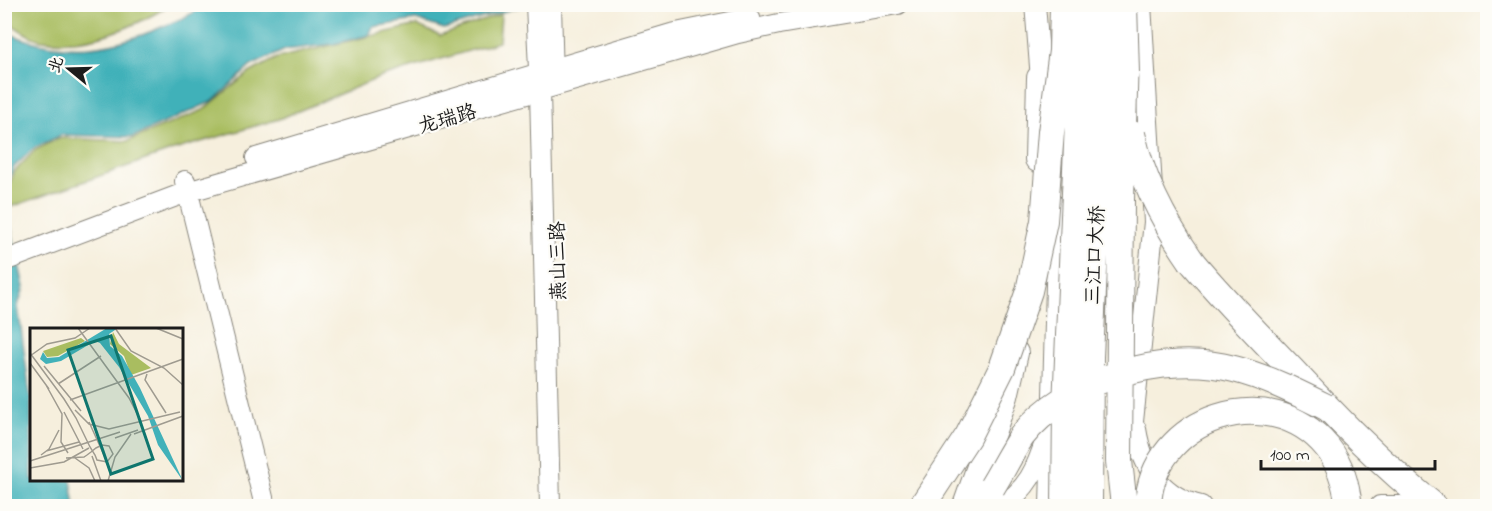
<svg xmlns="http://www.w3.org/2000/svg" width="1492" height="511" font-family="'Indie Flower','LXGW WenKai TC',sans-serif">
	<rect width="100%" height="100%" fill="#fdfcf7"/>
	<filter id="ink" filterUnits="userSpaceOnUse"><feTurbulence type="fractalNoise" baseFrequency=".0167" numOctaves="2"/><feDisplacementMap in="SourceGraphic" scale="12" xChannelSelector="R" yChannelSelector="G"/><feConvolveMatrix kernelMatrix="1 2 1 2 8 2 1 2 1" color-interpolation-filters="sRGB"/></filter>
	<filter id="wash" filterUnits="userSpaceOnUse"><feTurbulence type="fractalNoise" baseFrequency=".008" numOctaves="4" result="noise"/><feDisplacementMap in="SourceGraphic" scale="24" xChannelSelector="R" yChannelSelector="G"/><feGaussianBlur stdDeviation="1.35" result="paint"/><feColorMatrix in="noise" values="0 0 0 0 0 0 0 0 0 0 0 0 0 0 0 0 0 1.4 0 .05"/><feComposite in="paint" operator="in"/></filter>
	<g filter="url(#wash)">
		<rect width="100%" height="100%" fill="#f6efdd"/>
		<path fill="#a9bd60" stroke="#626c3e" stroke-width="1.5" d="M5,4H170V5C133,28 87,47 42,40C30,39 15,26 5,20Z
			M501,14L499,42L381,77L279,119L174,150L11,207L7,190L15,171L35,150L59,138L128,141L203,110L249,73L277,58L417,25L440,36Z"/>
		<path fill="#41b1b9" stroke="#2e666a" stroke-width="1.5" d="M205,4H526V5L444,29L416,20L373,27L369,35L333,44L285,50L251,66L213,101L133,137L61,135L34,148L14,167L5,188V32C62,56 108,51 164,26C178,20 193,15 205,4Z
			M4,196L24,287L18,306L31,401L32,480H71L75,506H14L5,494Z"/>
	</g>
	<g filter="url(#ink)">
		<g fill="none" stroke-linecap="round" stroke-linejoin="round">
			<defs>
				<path id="secondary" d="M536,4L540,91L550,506
					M551,4L553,81
					M1035,4L1042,92
					M256,158L671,34L750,18
					M185,181L265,506
					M4,261L187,192L738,33L779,24L898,4
					M1136,429C1142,467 1162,497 1201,506
					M1130,450L1154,222L1141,4
					M1000,506C1027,491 1037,468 1046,439
					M1050,506L1057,248L1053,204
					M1380,506H1401"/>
				<path id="highway" d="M1038,159L1040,78
					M1192,262C1224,300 1258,335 1292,370C1337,418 1382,465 1434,506
					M966,506L1005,396L1015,353
					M986,506L992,487"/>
			</defs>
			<use href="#secondary" stroke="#89867c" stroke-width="22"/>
			<use href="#highway" stroke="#89867c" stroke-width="28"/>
			<use href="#secondary" stroke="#fff" stroke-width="20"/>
			<use href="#highway" stroke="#fff" stroke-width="26"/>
			<defs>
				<path id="highway-bridge" d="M1124,4L1126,73
					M1132,134C1142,181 1164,222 1192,262
					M992,487C1002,471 1011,452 1022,436C1067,379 1164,350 1234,369C1266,377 1296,392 1326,407
					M922,506L968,436L1002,368L1029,291L1044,221L1051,132L1062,51L1063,4
					M1065,506L1066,406L1083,4
					M1089,506L1090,357L1106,4
					M1124,506L1119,461L1121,200L1125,56
					M1148,506C1151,417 1271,378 1327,447C1341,464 1346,485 1349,506"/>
			</defs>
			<use href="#highway-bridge" stroke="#89867c" stroke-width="28" stroke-linecap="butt"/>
			<use href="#highway-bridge" stroke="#fff" stroke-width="26"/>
		</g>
	</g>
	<g text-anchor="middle" stroke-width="4.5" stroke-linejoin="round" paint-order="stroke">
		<g font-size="20" fill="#1c1c1c" stroke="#fdfcf7">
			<text transform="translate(447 118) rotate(-16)" y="7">龙瑞路</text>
			<text transform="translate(1094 255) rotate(-87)" y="7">三江口大桥</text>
			<text transform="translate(557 261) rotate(-91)" y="7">燕山三路</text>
		</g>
	</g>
	<g transform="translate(30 328)">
		<rect width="153" height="153" fill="#f6efdd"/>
		<path d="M83,4L89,16L121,40L101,47L94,28L80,16ZM51,10L55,13L28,28L17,29L13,23Z" fill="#a9bd60"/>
		<path d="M77,0H88L79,6L80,18L92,28L110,60L153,153L128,117L118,88L89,39L70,15L65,13L31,33L16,36L10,31L13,24L17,30L29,29Z" fill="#41b1b9"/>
		<path fill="none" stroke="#9f9b90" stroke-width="1.5" d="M48,0L99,70L111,93M85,0L101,23L134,40L153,57M126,0L153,11M0,25L34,71L46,90L60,119L65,127L67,132L77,134L83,126L79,118L72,117L66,120L61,124L57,127L54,129L36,130M0,28L17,16L45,10L60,0M0,35L19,61M14,38L51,83M117,46L115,52L136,85M28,56L71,28M16,57L32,86L31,114L38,125M40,72L153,31M45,82L59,96L79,101L150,84M34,84L53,121M59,94L78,136M104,106L153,88M85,110L108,102M16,123L49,114M11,127L19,121L29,102M62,128L71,153M45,130L59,140L65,153M0,133L90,104M0,140L34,134L59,120M78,153L85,129L101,106"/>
		<path fill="#0f766e" fill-opacity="0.15" stroke="#0f766e" stroke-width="3" d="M81,8L123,131L81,146L38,22Z"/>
		<rect width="153" height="153" fill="none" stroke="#1c1c1c" stroke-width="3"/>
	</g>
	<rect width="1492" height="511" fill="none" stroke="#fdfcf7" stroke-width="24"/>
	<g transform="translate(69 69) rotate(289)" stroke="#fdfcf7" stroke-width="4.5" paint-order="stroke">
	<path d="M0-4.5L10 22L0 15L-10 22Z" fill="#1c1c1c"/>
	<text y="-9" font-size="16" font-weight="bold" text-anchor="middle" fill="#1c1c1c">北</text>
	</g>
	<path d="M1261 460v9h174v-9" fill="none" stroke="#1c1c1c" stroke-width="3"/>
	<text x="1270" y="460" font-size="18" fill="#1c1c1c" stroke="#fdfcf7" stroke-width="4.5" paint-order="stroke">100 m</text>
</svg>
